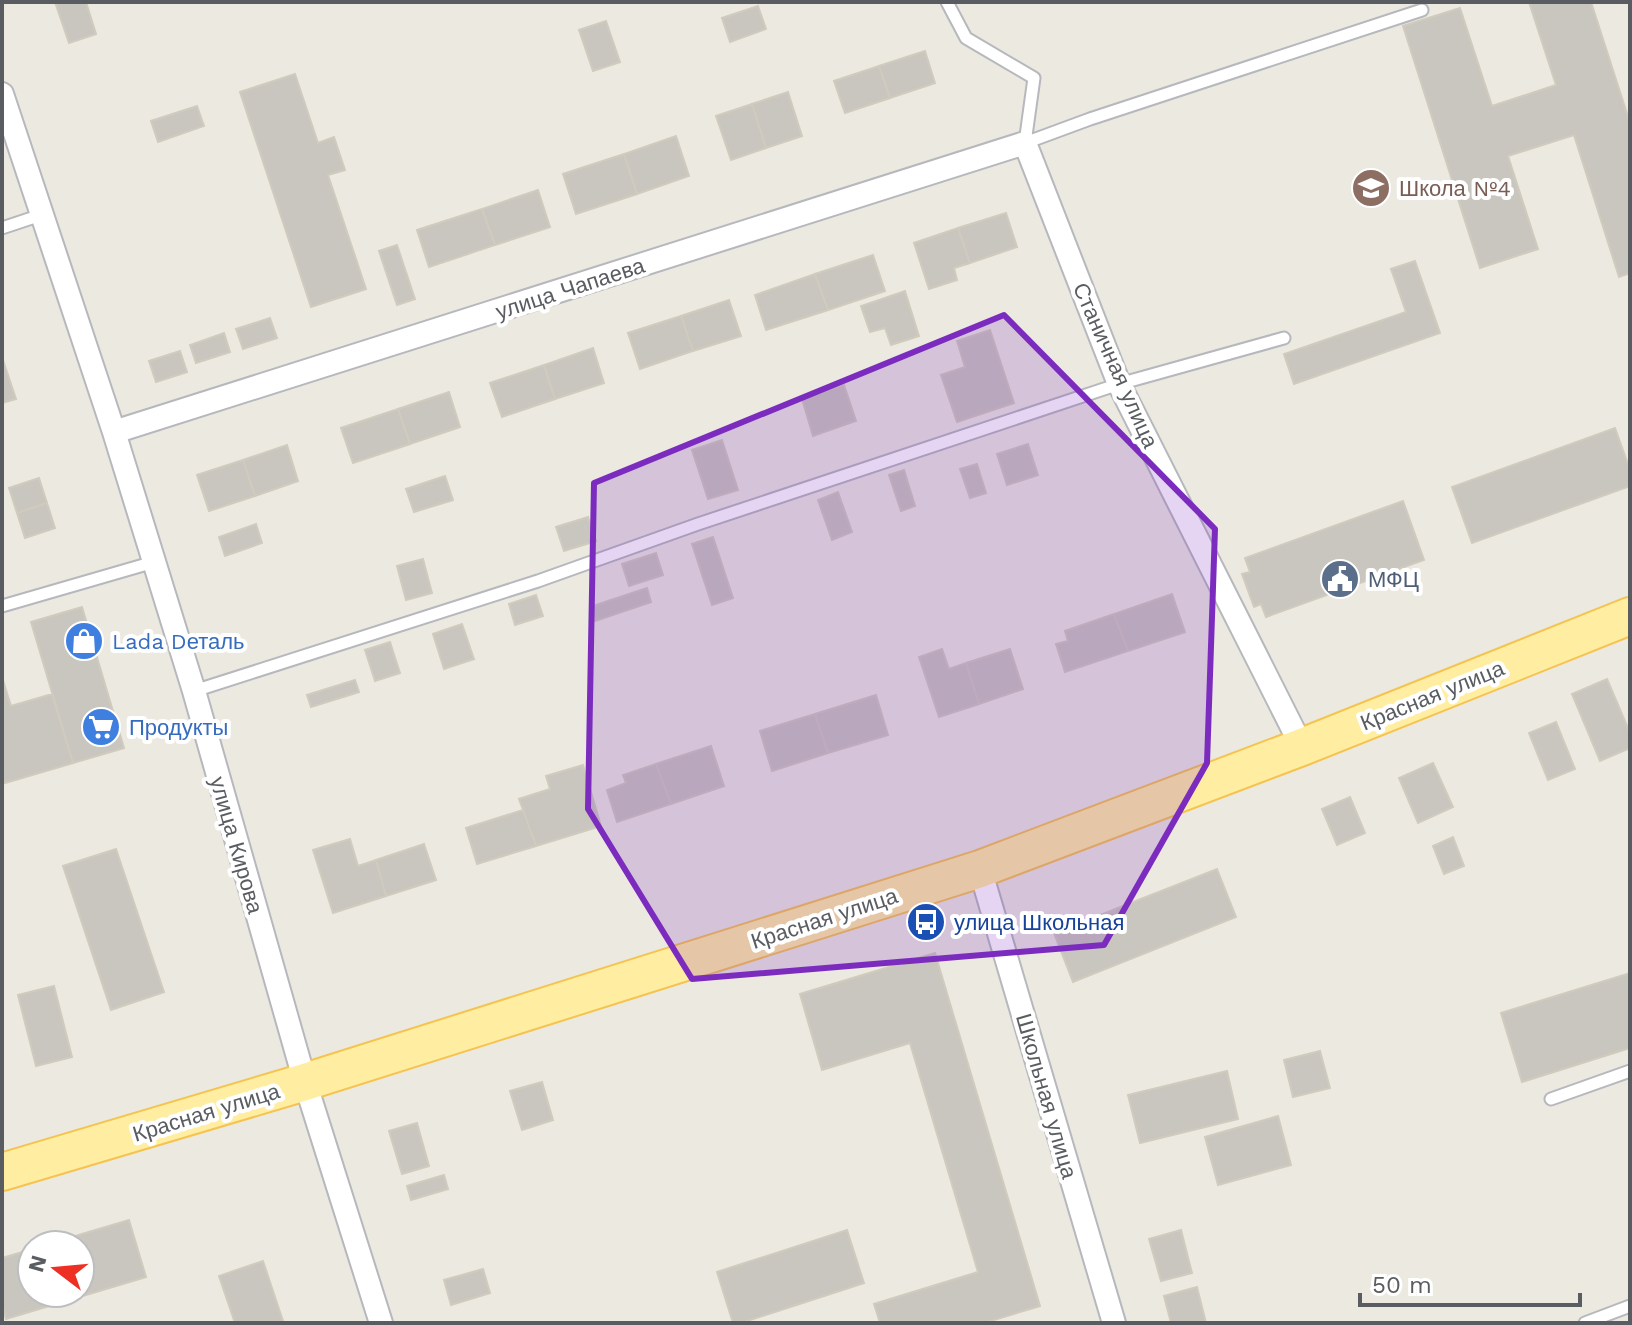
<svg xmlns="http://www.w3.org/2000/svg" width="1632" height="1325" font-family="'Work Sans',sans-serif">
	<rect width="100%" height="100%" fill="#ece9e0"/>
	<path fill="#c9c6bf" stroke="#d1cbbe" stroke-width="2" d="M55,2H86L96,34L69,43Z
		M1529,2H1591L1630,123V273L1619,277L1574,135L1508,156L1538,249L1480,268L1403,26L1460,8L1492,106L1556,85Z
		M758,6L766,29L730,42L722,18Z
		M606,21L620,62L593,71L579,30Z
		M925,51L935,83L890,98L879,66Z
		M879,66L890,98L845,113L834,81Z
		M295,74L318,143L334,137L345,170L328,175L366,289L311,307L240,92Z
		M788,92L802,136L766,148L752,104Z
		M752,104L766,148L731,160L716,116Z
		M197,106L204,126L158,142L151,121Z
		M676,136L689,176L637,194L624,154Z
		M624,154L637,194L576,214L563,174Z
		M538,190L550,227L495,245L482,209Z
		M482,209L495,245L429,267L417,230Z
		M1006,213L1017,247L970,263L958,228Z
		M958,228L970,263L954,268L957,280L929,289L914,243Z
		M397,245L415,299L397,305L379,251Z
		M873,255L885,291L828,310L815,274Z
		M1415,261L1440,333L1294,384L1284,354L1406,312L1391,269Z
		M815,274L828,310L766,330L755,295Z
		M905,291L919,336L891,345L885,328L870,332L861,306Z
		M729,300L741,336L693,351L681,316Z
		M681,316L693,351L640,369L628,333Z
		M270,318L277,338L243,349L236,329Z
		M990,330L1014,403L957,422L941,375L965,367L957,341Z
		M224,333L230,352L196,363L190,345Z
		M593,348L604,383L555,399L544,365Z
		M180,351L187,372L156,382L149,361Z
		M2,357L16,399L2,403Z
		M544,365L555,399L502,417L490,383Z
		M844,385L856,421L813,436L802,399Z
		M449,392L460,427L410,444L398,409Z
		M398,409L410,444L353,463L341,428Z
		M1615,428L1630,470V486L1472,543L1452,487Z
		M722,440L738,490L708,499L692,450Z
		M1028,444L1038,475L1007,485L997,454Z
		M287,445L298,481L255,496L243,460Z
		M243,460L255,496L209,511L197,475Z
		M977,464L986,493L970,498L960,469Z
		M904,470L915,506L901,511L889,475Z
		M445,476L453,500L414,512L406,489Z
		M39,478L47,503L17,513L9,488Z
		M838,492L852,532L832,540L818,500Z
		M1403,501L1424,560L1266,617L1261,604L1254,607L1242,574L1250,572L1245,558Z
		M47,503L55,528L25,538L17,513Z
		M588,517L596,541L564,551L556,527Z
		M256,524L262,543L225,556L219,537Z
		M713,537L733,598L712,605L692,544Z
		M656,553L663,575L629,586L622,564Z
		M423,559L432,593L406,600L397,566Z
		M647,588L651,602L595,621L590,607Z
		M1172,594L1185,632L1128,651L1114,614Z
		M536,595L543,616L515,625L509,604Z
		M82,607L124,748L73,763L31,622Z
		M1114,614L1128,651L1065,672L1056,644L1068,641L1065,631Z
		M462,624L474,659L444,669L433,634Z
		M390,642L400,673L375,681L365,650Z
		M942,649L949,669L966,663L979,704L939,717L919,657Z
		M1010,649L1023,689L979,704L966,663Z
		M2,677L11,706L52,694L73,763L2,784Z
		M1607,679L1630,733V748L1600,761L1572,694Z
		M355,680L359,692L311,707L307,695Z
		M876,695L888,735L828,753L815,714Z
		M815,714L828,753L772,771L760,731Z
		M1556,722L1575,769L1548,780L1529,733Z
		M711,746L724,786L671,804L656,764Z
		M1433,763L1453,807L1418,823L1399,778Z
		M656,764L671,804L617,822L607,790L626,783L623,775Z
		M583,765L601,826L536,846L519,799L550,789L546,776Z
		M1350,797L1365,833L1337,845L1322,809Z
		M523,810L536,846L477,864L466,828Z
		M1453,837L1464,866L1444,874L1433,846Z
		M350,839L358,866L376,860L386,896L333,913L313,850Z
		M424,844L436,880L386,896L376,860Z
		M116,849L164,992L111,1010L63,866Z
		M1217,869L1236,917L1073,982L1054,933Z
		M935,953L1040,1306L984,1323H880L874,1304L978,1272L910,1043L822,1070L800,994Z
		M1630,973V1048L1522,1082L1501,1013Z
		M54,986L72,1057L36,1066L18,995Z
		M1320,1051L1330,1088L1293,1097L1284,1060Z
		M1227,1071L1238,1119L1140,1143L1128,1095Z
		M542,1082L553,1120L522,1130L510,1091Z
		M1278,1116L1291,1165L1218,1185L1205,1137Z
		M417,1123L429,1166L402,1174L389,1131Z
		M444,1175L448,1189L411,1200L407,1186Z
		M129,1220L146,1277L6,1319L2,1304V1258L32,1249V1293H80V1245H45Z
		M847,1230L864,1283L741,1323H733L717,1272Z
		M1181,1230L1192,1273L1161,1281L1149,1239Z
		M263,1261L283,1321L277,1323H235L219,1276Z
		M483,1269L490,1293L451,1305L444,1280Z
		M1197,1287L1206,1323H1171L1164,1296Z"/>
	<g fill="none" stroke-linecap="round" stroke-linejoin="round">
		<defs>
			<path id="service" d="M947,2L966,38L1034,78L1025,143L1090,119L1422,10
				M2,228L41,215
				M2,606L154,562
				M194,691L538,581L698,524L1119,384L1284,338
				M1551,1099L1630,1071
				M1585,1323L1630,1306"/>
			<path id="minor" d="M2,94L114,432L194,691L305,1082L381,1323
				M114,432L1025,143L1119,384L1302,747
				M980,869L1114,1323"/>
			<path id="primary" d="M2,1172L305,1082L980,869L1302,747L1630,616"/>
		</defs>
		<use href="#service" stroke="#b6b8bd" stroke-width="15"/>
		<use href="#minor" stroke="#b6b8bd" stroke-width="26"/>
		<use href="#primary" stroke="#f5c450" stroke-width="40"/>
		<use href="#service" stroke="#fff" stroke-width="11"/>
		<use href="#minor" stroke="#fff" stroke-width="22"/>
		<use href="#primary" stroke="#ffeea2" stroke-width="36"/>
	</g>
	<path fill="#7b2cbf" fill-opacity="0.2" stroke="#7b2cbf" stroke-width="6" stroke-linejoin="round" d="M1004,315L1215,529L1207,763L1104,945L692,979L588,809L594,483Z"/>
	<defs>
		<symbol id="school-disc" viewBox="-11 -11 22 22"><circle r="9.5" fill="#8d6e63" stroke="#fff"/><path d="M0-5L7-2L0 1L-7-2ZM-4 1L0 2.5L4 1V4Q0 6-4 4Z" fill="#fff"/></symbol>
		<symbol id="civic-disc" viewBox="-11 -11 22 22"><circle r="9.5" fill="#5c6f8a" stroke="#fff"/><path d="M-.6-6.5H3V-4.5H.6V-3L4-1V1h2V6H-6V1h2V-1L-.6-3ZM-1.2 2.5V6h2.4V2.5Z" fill="#fff"/></symbol>
		<symbol id="shop-disc" viewBox="-11 -11 22 22"><circle r="9.5" fill="#3f7fe0" stroke="#fff"/><path d="M-5-2.5h2.3a2.7 3.5 0 0 1 5.4 0H5L5.5 6h-11ZM-1.5-2.5h3a1.5 2.3 0 0 0-3 0Z" fill="#fff"/></symbol>
		<symbol id="supermarket-disc" viewBox="-11 -11 22 22"><circle r="9.5" fill="#3f7fe0" stroke="#fff"/><path d="M-6-5.5h2.5l.6 2H6L4.5 2H-2.5L-4.4-4H-6ZM-1.5 3.2a1.3 1.3 0 1 0 .1 0ZM3 3.2a1.3 1.3 0 1 0 .1 0Z" fill="#fff"/></symbol>
		<symbol id="bus-disc" viewBox="-11 -11 22 22"><circle r="9.5" fill="#1a4fb4" stroke="#fff"/><path d="M-5-6H5V4H4V6H2V4H-2V6H-4V4H-5ZM-3.5-4V0h7V-4ZM-3.5 1.2v1.5H-2V1.2ZM2 1.2v1.5H3.5V1.2Z" fill="#fff"/></symbol>
	</defs>
	<g fill-rule="evenodd">
		<use href="#school-disc" x="1349" y="166" width="44" height="44"/>
		<use href="#civic-disc" x="1318" y="557" width="44" height="44"/>
		<use href="#shop-disc" x="62" y="619" width="44" height="44"/>
		<use href="#supermarket-disc" x="79" y="705" width="44" height="44"/>
		<use href="#bus-disc" x="904" y="900" width="44" height="44"/>
	</g>
	<g text-anchor="middle" stroke-width="8" stroke-linejoin="round" paint-order="stroke">
		<g font-size="22" fill="#785e54" stroke="#fff" text-anchor="start">
			<text x="1399" y="196">Школа №4</text>
		</g>
		<g font-size="22" fill="#595d61" stroke="#fff">
			<text transform="translate(570 288) rotate(-18)" y="8">улица Чапаева</text>
			<text transform="translate(1116 365) rotate(66)" y="8">Станичная улица</text>
			<text transform="translate(1432 695) rotate(-22)" y="8">Красная улица</text>
			<text transform="translate(237 845) rotate(74)" y="8">улица Кирова</text>
			<text transform="translate(824 918) rotate(-18)" y="8">Красная улица</text>
			<text transform="translate(1047 1096) rotate(74)" y="8">Школьная улица</text>
			<text transform="translate(206 1112) rotate(-17)" y="8">Красная улица</text>
		</g>
		<g font-size="22" fill="#4e5e75" stroke="#fff" text-anchor="start">
			<text x="1368" y="587">МФЦ</text>
		</g>
		<g font-size="22" fill="#366cbe" stroke="#fff" text-anchor="start">
			<text x="112" y="649">Lada Dеталь</text>
			<text x="129" y="735">Продукты</text>
		</g>
		<g font-size="22" fill="#164399" stroke="#fff" text-anchor="start">
			<text x="954" y="930">улица Школьная</text>
		</g>
	</g>
	<rect width="1632" height="1325" fill="none" stroke="#595d61" stroke-width="8"/>
	<g transform="translate(56 1269) rotate(286)"><circle r="38" fill="#ffffff" stroke="#bdbec0" stroke-width="2"/>
	<path d="M0-6L14 30L0 20L-14 30Z" fill="#ee3024"/>
	<text y="-12" font-size="22" font-weight="bold" text-anchor="middle" fill="#595d61">N</text>
	</g>
	<path d="M1360 1293v12h220v-12" fill="none" stroke="#595d61" stroke-width="4"/>
	<text x="1372" y="1293" font-size="24" fill="#595d61" stroke="#ffffff" stroke-width="6" paint-order="stroke">50 m</text>
</svg>
